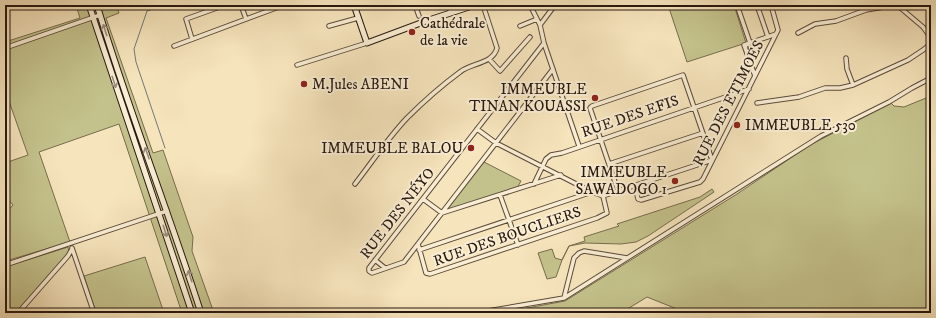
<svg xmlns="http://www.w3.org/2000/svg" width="936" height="318" font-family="'IM FELL DW Pica',serif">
	<rect width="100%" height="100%" fill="#f6e4bc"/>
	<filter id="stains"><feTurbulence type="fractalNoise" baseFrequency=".005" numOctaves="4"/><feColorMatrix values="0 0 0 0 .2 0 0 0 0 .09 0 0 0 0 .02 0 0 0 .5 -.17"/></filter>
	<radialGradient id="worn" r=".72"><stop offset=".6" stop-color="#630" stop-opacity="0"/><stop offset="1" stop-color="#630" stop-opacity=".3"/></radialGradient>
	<path fill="#c4c28c" stroke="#766d4e" d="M76,5H116L119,13L106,18L153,153L163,150L193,237L192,251L214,313H182L119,124L39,152L70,242L9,260L5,247V214L13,205L5,196V163L28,155L5,90V42L80,18Z
		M668,5H734L746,43L687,62Z
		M926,98L931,104V313H687L647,297L621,313H500L565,301L737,194L810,145L891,103L894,106L904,107Z
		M484,162L521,181L517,188L445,211Z
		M712,189L714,192L648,236L636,242L621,244L585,243L569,246L562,260L556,277L547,279L538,253L552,249L555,258L562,260L569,246L585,241L584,237L619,226L617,224L700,197Z
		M68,247L69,252L67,256L17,313H5V267Z
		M145,257L164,313H96L84,276Z"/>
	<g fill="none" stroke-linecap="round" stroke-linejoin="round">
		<path stroke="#707a76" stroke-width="1" d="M165,5L147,11L134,49L136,62L165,148"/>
		<defs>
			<path id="street" d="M241,5L246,19
				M415,5L419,16
				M449,5L451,13
				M530,5L540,25L544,43L579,146
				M737,5L750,43
				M757,5L768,37
				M897,5L923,27L931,38
				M540,25L555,5
				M329,26L358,18
				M520,26L537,19
				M798,33L815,24L836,21L866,10L896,5
				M192,39L186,19L225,5
				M544,43L369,268V271L372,273L404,262L553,69
				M174,46L284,5
				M5,48L100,15
				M846,58L847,69L853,85
				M489,59L500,71L530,37
				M297,65L367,43
				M755,76L744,45L776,34
				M757,103L799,97L825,88H840L853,85L908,60L923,50L931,44
				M477,129L496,143L592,192L603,196L712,160L683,75L592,106L590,108L618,191
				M609,164L703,133
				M355,184C372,162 388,138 407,118C423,102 441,86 460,72C471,63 493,64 497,48L483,5
				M534,184L546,159L551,155L562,153L749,89
				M635,186L638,199L641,200L700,182L703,179L778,30L771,5
				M500,195L518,245
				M423,199L442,213L561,175
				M418,244L426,273L430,274L597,218L607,213L603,196
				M72,248L94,313
				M419,250L592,192
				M375,260L385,268
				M5,265L167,211
				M564,298L574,258L579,253L584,251L627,258
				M18,313L68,256L72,249
				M476,313L564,298L821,136L889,102L912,88L931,78"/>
			<path id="secondary" d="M89,5L192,313
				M97,5C128,109 168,210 201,313
				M354,5L367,43L426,21L475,5"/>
		</defs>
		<use href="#street" stroke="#5b4b3b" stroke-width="5.5"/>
		<use href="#secondary" stroke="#271810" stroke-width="7"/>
		<use href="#street" stroke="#f9edd3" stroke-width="3.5"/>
		<use href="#secondary" stroke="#f9edd3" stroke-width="5"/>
	</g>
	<defs><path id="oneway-shaft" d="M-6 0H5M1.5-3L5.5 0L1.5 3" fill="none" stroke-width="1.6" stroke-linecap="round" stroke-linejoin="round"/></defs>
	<g stroke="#9a8d7b">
		<use href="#oneway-shaft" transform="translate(105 30) rotate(-108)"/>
		<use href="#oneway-shaft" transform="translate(114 82) rotate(72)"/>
		<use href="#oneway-shaft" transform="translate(147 153) rotate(-110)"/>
		<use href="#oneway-shaft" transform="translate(165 231) rotate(72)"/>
		<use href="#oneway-shaft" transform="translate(190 276) rotate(-108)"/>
	</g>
	<g fill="#8f2418" stroke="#f9edd3" stroke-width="1.5">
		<circle cx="412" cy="32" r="4"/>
		<circle cx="304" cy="84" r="4"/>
		<circle cx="595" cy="98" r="4"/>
		<circle cx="737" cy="125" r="4"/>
		<circle cx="471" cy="148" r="4"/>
		<circle cx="675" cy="181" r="4"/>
	</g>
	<g text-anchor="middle" stroke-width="4" stroke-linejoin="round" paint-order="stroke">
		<g font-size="15" fill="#271810" stroke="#f9edd3" text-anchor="start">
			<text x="420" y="28">Cathédrale<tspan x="420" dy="17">de la vie</tspan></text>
			<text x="312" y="89">M.Jules ABENI</text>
			<text x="587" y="94" text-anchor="end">IMMEUBLE<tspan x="587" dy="17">TINAN KOUASSI</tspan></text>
			<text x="745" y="130">IMMEUBLE 530</text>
			<text x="463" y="153" text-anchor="end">IMMEUBLE BALOU</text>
			<text x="667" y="177" text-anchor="end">IMMEUBLE<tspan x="667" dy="17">SAWADOGO 1</tspan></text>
		</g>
		<g font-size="15" fill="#271810" stroke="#f9edd3">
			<text transform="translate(728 103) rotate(-63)" y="5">RUE DES ETIMOÉS</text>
			<text transform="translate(630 116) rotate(-19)" y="5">RUE DES EFIS</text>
			<text transform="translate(397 213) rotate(-52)" y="5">RUE DES NÉYO</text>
			<text transform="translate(507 236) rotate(-19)" y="5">RUE DES BOUCLIERS</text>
		</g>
	</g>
	<rect width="936" height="318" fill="none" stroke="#f6e4bc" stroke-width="20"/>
	<rect x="6" y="6" width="924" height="306" fill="none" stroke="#271810" stroke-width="2"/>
	<rect x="10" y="10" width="916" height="298" fill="none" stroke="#271810"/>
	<rect width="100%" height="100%" filter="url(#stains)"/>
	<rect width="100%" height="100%" fill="url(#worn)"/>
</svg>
